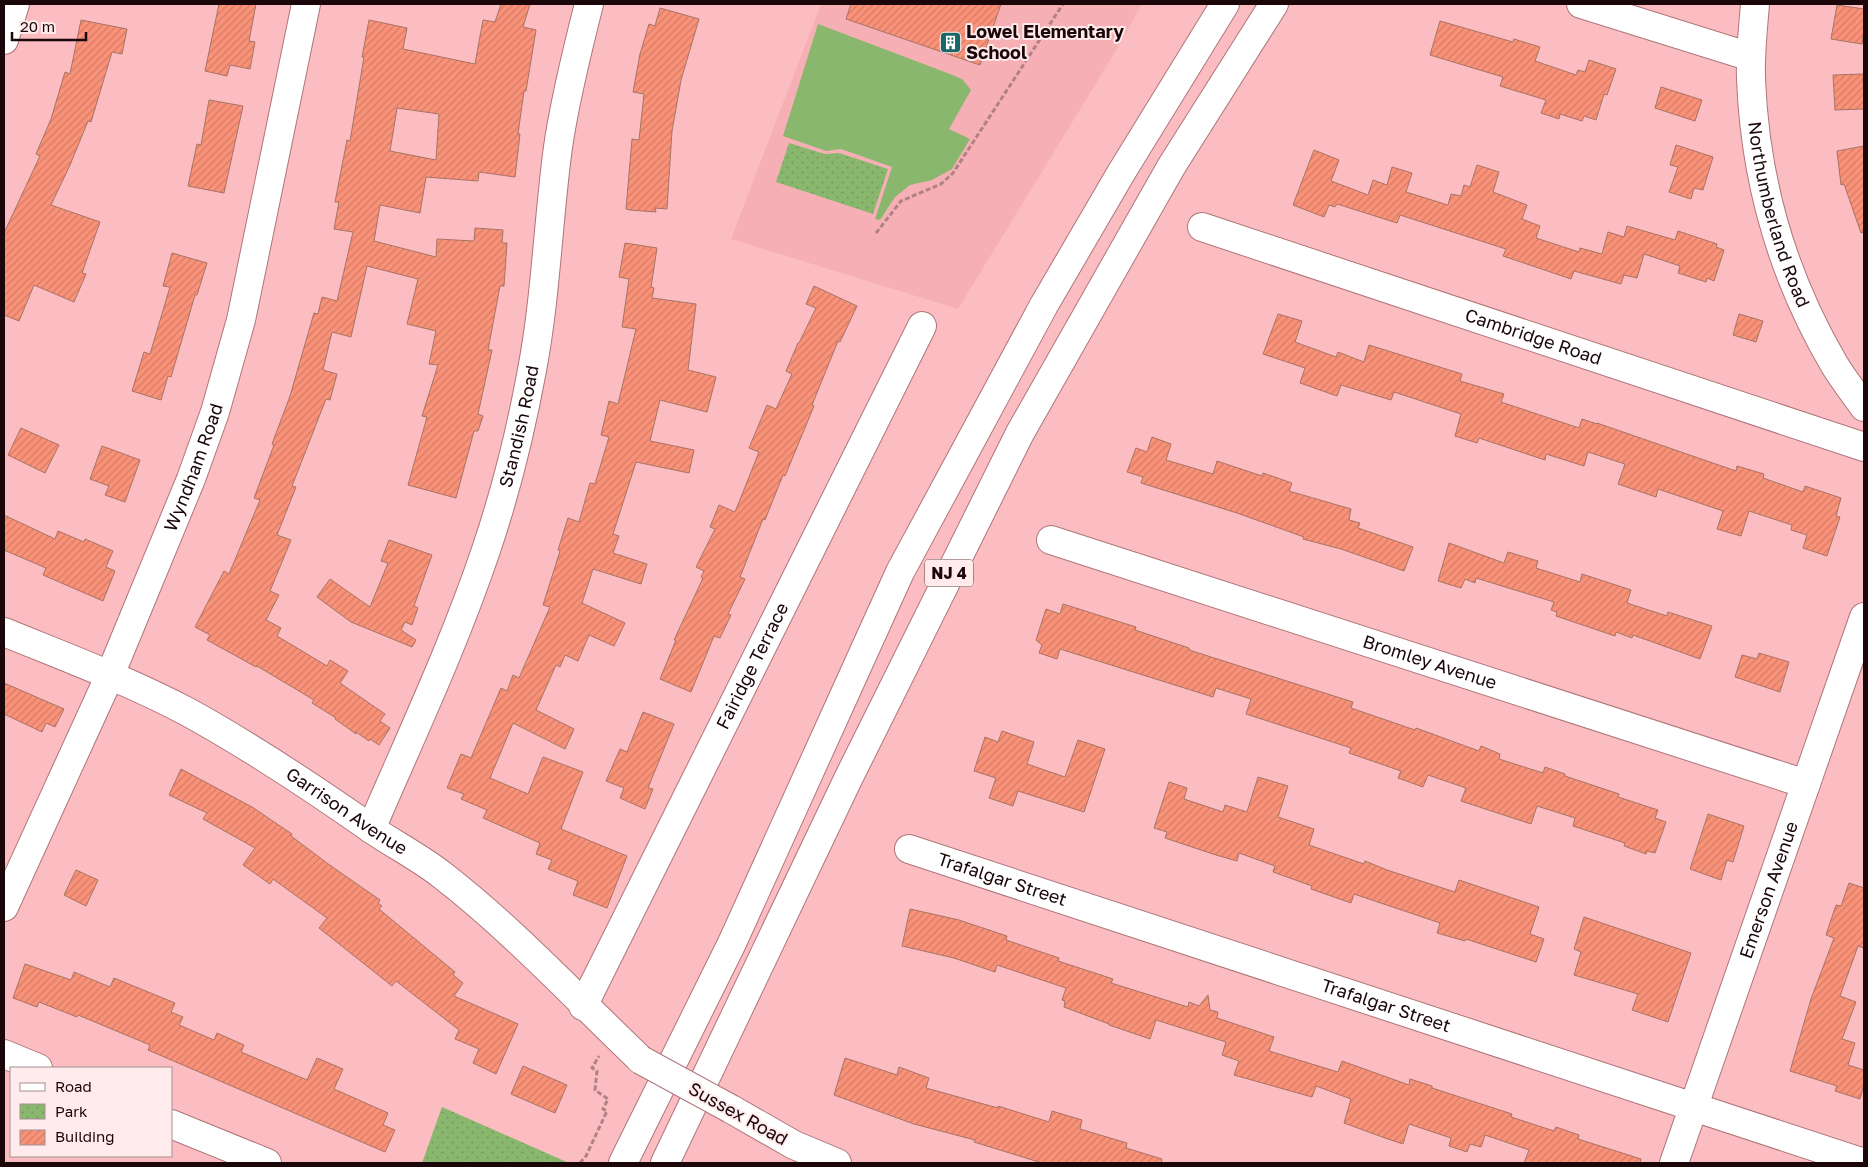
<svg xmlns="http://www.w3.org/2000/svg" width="1868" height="1167" font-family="'Golos Text',sans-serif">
	<defs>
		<pattern id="park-dots" width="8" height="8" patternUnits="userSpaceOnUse" patternTransform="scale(1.25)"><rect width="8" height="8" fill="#89b76e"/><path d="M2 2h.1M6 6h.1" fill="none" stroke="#769c5e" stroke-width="1.8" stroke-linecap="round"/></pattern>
		<pattern id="building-hatch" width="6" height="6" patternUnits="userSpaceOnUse" patternTransform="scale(1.25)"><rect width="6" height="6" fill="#f99278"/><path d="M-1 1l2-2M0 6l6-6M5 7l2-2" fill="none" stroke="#d57c66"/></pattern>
	</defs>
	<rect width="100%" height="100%" fill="#fbbdc1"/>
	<path fill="#f6b0b5" d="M821,4H1142L1117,49L958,309L731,239Z"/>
	<path fill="#89b76e" d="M818,24L950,74L962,79L971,90L949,129L970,139L952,169L932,180L910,185L895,197L880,220L875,219L892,167L841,149L826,151L783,136Z"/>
	<path fill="url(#park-dots)" d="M789,143L825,154L839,153L888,169L873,214L776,182Z
		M442,1107L569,1163H422Z"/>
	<path fill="url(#building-hatch)" stroke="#a87365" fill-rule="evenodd" d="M219,4H256L249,41L255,42L250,69L230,65L227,76L205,71Z
		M501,4H530L523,27L536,30L526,91H524L518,134H520L515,177L479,172L478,181L426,177L420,213L380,205L374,241L436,257L437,239L474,241L475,228L503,230L502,243H507L504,286H500L488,350H492L478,414L483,416L478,431H474L456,498L408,485L427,417L422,416L438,365L429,364L436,331L407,324L418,279L367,266L351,337L332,332L323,370L337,374L330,400L326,399L292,486L296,487L277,535L291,540L270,591L279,595L266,620L281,628L277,636L327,666L330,660L348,671L340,683L385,714L380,721L390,728L379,745L370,739L369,741L356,732V734L335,719L336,718L312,703L314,700L257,666L256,667L207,640L210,635L195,627L224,571L229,574L260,500L254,498L274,445L272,444L290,396L314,313L318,314L322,297L337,301L353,232L334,229L339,202H335L347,140L350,141L364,57H362L369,20L407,28L403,49L475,64L483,20L495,22ZM397,108L439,114L436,160L390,151Z
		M851,4H1001L980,65L846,19Z
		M1837,5L1864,9V30L1862,44L1831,39Z
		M660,8L699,19L681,80L672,131L667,209L655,208L656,212L630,210L626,209L632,139L639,140L644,94L633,92L640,54L649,24L655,26Z
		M81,20L127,29L122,54L112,52L91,122L88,121L70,165L51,205L100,222L82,273L86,274L74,302L34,285L19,321L4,315V233L40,156L36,154L51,119L65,72L70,74Z
		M1440,21L1513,42L1514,39L1540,47L1535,61L1576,75L1578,70L1585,72L1589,60L1616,69L1607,95L1604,94L1596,120L1584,116L1582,121L1560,114L1559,119L1541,113L1546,100L1500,86L1503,77L1430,55Z
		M1863,74L1864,109L1835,110L1833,75Z
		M1661,87L1702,100L1695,121L1655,108Z
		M209,100L243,106L224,193L188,186L197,144L201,145Z
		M1676,145L1713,157L1703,190L1694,188L1691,199L1669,192L1678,167L1670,165Z
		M1864,146V232L1861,233L1844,184L1841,185L1837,151Z
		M1314,150L1339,160L1331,181L1368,195L1373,180L1387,185L1392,167L1412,173L1406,192L1448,205L1451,194L1461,196L1464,185L1470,187L1477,165L1499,172L1493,192L1527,205L1522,219L1540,226L1536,238L1579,252L1580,248L1602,254L1608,232L1624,237L1627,226L1675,240L1678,231L1717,244L1716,247L1724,250L1714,281L1707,278L1706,282L1678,273L1680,266L1644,254L1637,278L1624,275L1621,284L1574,271L1571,279L1503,256L1506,249L1400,215L1397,223L1337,204L1335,207L1329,205L1324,217L1293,205Z
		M625,243L657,248L651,287L654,288L652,298L696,304L688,370L716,377L707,412L660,400L650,441L694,450L689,473L636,462L613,534L619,536L613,553L647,564L641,584L593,569L582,603L625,623L614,646L589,635L578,661L565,655L560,667L556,665L536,710L574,729L565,749L513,723L490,778L528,794L543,757L583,772L561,829L627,856L607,908L573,895L578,881L548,869L552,860L536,854L540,843L483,818L487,810L461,799L464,794L447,788L461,754L471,758L501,688L507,691L513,675L519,678L550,607L543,605L560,551L558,550L568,518L579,522L590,483L595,484L609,437L601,435L609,401L618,404L636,329L622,327L629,279L619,277Z
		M172,253L207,263L197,295H195L171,377L168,376L161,400L132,391L144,352L150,354L170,287L163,286Z
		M814,286L857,306L840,342L838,341L812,405L814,406L785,476L783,475L765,520L763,519L740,577L745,579L728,614L731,615L720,638L714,636L691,692L660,679L676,640H674L703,578L701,577L704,571L696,567L715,529L710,527L719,505L735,512L759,452L749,448L767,405L776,409L792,374L786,371L798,343H799L816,308L806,304Z
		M1278,314L1302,321L1295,342L1336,357L1338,352L1364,362L1369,345L1462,374L1460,381L1504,394L1501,402L1579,428L1582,419L1597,424V423L1736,471L1737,466L1764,474L1763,478L1803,492L1805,486L1841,498L1836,516L1840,517L1827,556L1803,548L1807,535L1791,530L1792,525L1749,511L1741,536L1717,529L1723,511L1658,489L1656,497L1618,484L1625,464L1588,452L1584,466L1546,454L1545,460L1479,438L1477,443L1455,436L1461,414L1394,392L1391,400L1341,385L1337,396L1300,383L1305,368L1263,354Z
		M1739,314L1763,321L1756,342L1733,335Z
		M21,428L59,445L45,473L8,455Z
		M1152,437L1171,444L1166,460L1213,474L1217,461L1262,476L1263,473L1292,483L1289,491L1351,509L1349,520L1360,523L1358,528L1413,547L1404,571L1341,549L1303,539L1304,537L1237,513L1141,483L1143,477L1127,472L1136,448L1147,452Z
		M102,446L140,460L125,502L105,495L109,486L90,479Z
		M4,515L55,539L58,531L84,542L85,539L113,551L106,567L115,571L103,601L43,575L46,568L4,550Z
		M389,540L432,555L414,606L418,608L412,625L405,622L401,630L416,640L412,647L351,622L317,597L330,579L370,607L388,563L381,561Z
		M1449,543L1504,563L1508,552L1538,561L1536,568L1580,582L1582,574L1631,590L1627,603L1667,616L1668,612L1712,626L1700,659L1633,635L1632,638L1616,632L1615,636L1556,616L1557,612L1551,610L1554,602L1476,578L1475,583L1465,579L1461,588L1438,581Z
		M1063,604L1136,627L1135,630L1189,648V650L1353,702L1351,708L1415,730L1416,728L1479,751L1481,746L1500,754L1499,759L1543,773L1545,767L1565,774V776L1619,794L1618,797L1658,810L1655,818L1666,822L1655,853L1647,851L1646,854L1624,846L1625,843L1573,826L1575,818L1537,806L1531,824L1461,801L1466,788L1428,775L1423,787L1398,778L1401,771L1349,753L1351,748L1246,714L1251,699L1216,688L1213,697L1060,649L1057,659L1039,653L1042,645L1036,640L1046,609L1060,614Z
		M1759,653L1789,662L1780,692L1735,677L1742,655L1757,659Z
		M4,683L64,709L55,727L46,723L42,732L4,714Z
		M643,712L674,724L648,788L653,789L645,809L620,798L624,788L606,781L620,749L627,752Z
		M1002,731L1034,742L1027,764L1065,777L1078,740L1105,749L1084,812L1018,791L1013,806L989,798L996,778L974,771L985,737L998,742Z
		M181,769L252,807L292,834L291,836L331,866L380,900L378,903L382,906L379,909L455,972L453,975L463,983L454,996L518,1024L496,1074L473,1063L479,1049L455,1039L459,1030L396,981L392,986L319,928L327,918L273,879L270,884L243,865L255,848L203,819L207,813L169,795Z
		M1258,777L1288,786L1278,817L1314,829L1309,845L1364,864L1365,861L1387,870L1455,892L1459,880L1539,907L1530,934L1544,939L1536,962L1466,939L1465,941L1437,933L1440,923L1354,894L1351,903L1311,889L1312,886L1273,872L1275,866L1239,853L1237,861L1216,855L1165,838L1167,832L1154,828L1169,782L1187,788L1184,799L1223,812L1225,805L1247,812Z
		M1708,814L1744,826L1733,862L1727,860L1721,880L1690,869Z
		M76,870L98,880L86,906L64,895Z
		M1849,883L1864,888V948L1858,946L1840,996L1856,1002L1842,1039L1855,1043L1848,1065L1864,1070V1084L1860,1099L1835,1091L1837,1086L1790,1071L1811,999L1834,938L1826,935L1836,905L1841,906Z
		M910,909L959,920L1007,936L1006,940L1059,958L1058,961L1113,979L1111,983L1188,1007L1189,1002L1199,1006L1208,995L1210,1010L1218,1012L1217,1018L1274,1037L1269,1051L1338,1072L1342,1061L1409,1085L1410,1079L1432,1086V1088L1512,1114L1511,1117L1554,1131L1556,1127L1579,1135L1578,1139L1641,1159L1640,1163H1524L1529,1150L1485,1135L1481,1147L1470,1144L1467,1152L1449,1146L1451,1138L1409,1124L1403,1144L1385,1138L1344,1123L1351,1099L1316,1086L1312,1097L1234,1075L1239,1061L1222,1055L1226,1042L1156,1020L1150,1039L1109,1025V1024L1064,1007L1065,1001L1062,1000L1066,988L997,965L995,972L954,958L902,946Z
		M1584,917L1691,953L1668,1022L1632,1010L1638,994L1574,975L1581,952L1574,949Z
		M25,964L71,980L74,972L110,987L114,978L175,1003L171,1012L183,1017L179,1025L214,1040L217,1033L244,1045L241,1052L307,1080L317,1058L343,1069L334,1089L388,1113L383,1125L395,1130L385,1152L148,1050L150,1045L78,1015L77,1017L39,1002L37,1007L13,998Z
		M845,1058L897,1075L899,1067L929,1078L926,1088L998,1108V1106L1049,1122L1052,1111L1082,1120L1080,1129L1127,1143L1126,1148L1162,1159L1161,1163H1042L974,1142L975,1140L914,1124L834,1095Z
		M523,1066L567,1085L555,1113L511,1094Z"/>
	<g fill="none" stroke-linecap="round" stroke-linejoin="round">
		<defs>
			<g id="minor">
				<path d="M1581,4L1751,57"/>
				<path id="s1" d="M1755,4C1753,29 1750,54 1751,79C1755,180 1783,277 1834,364C1843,379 1854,393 1864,407"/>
				<path d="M4,40L15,4"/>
				<path id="s2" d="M1202,227L1864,447"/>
				<path id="s3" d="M1051,540L1806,784"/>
				<path id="s4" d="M4,632C65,657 127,680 186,711C250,746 310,786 370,828C393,844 419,857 442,875C513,930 576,998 641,1060"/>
				<path id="s5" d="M371,829C411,736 454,645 486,550C506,491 521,430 532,370C546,296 548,221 558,147C565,99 577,51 589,4"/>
				<path id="s6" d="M909,849L1864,1163"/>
				<path id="s7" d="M4,907L110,675L191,479L215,412L241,320L306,4"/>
				<path id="s8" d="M583,1006L922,326"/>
				<path d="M4,1054L38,1068"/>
				<path d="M731,1109L794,1145L837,1163"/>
				<path d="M171,1124L267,1163"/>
				<path id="s9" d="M1674,1163L1864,617"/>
			</g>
			<path id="highway" d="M623,1163L732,943L900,572L1044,305L1121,173L1225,4
				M665,1163L848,779L1020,433L1171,167L1274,4"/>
		</defs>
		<use href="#minor" stroke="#ae767a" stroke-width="30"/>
		<use href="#highway" stroke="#ae767a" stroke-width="30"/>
		<path stroke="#b18184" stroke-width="3" stroke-dasharray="5 2.5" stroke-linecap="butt" d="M876,233L901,201L941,184L953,173L1063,4
			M580,1163L586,1156L607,1111L603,1109L608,1099L595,1090L597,1071L592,1068L599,1056"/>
		<use href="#minor" stroke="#fff" stroke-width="28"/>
		<use href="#highway" stroke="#fff" stroke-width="28"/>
		<defs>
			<path id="minor-bridge" d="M641,1060L731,1109"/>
		</defs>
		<use href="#minor-bridge" stroke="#ae767a" stroke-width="30" stroke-linecap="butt"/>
		<use href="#minor-bridge" stroke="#fff" stroke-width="28"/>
	</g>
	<defs>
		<symbol id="building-square" viewBox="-11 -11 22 22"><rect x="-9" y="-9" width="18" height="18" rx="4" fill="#186666" stroke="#ffebec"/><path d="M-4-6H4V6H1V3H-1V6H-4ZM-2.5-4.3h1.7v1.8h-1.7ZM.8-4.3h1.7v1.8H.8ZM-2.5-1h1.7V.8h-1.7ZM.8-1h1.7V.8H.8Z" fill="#fff"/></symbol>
	</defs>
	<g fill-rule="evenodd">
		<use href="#building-square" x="938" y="30" width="25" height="25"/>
	</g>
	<g text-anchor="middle" stroke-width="4" stroke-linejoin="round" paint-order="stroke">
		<rect fill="#ffebec" stroke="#5f4b4d" stroke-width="1" x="925" y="559.5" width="48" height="27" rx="4"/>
		<g font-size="16" font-weight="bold" fill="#1b0709">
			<text x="949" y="579">NJ 4</text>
		</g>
		<g font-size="18" font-weight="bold" fill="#1b0709" stroke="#ffebec" text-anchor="start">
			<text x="966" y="38">Lowel Elementary<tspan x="966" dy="21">School</tspan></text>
		</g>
		<g font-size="18" fill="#1b0709" stroke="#ffebec">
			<text dy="6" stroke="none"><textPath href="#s1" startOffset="214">Northumberland Road</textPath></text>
			<text dy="6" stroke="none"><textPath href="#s2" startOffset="349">Cambridge Road</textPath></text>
			<text dy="6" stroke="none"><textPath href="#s5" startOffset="430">Standish Road</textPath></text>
			<text dy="6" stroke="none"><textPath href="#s7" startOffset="479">Wyndham Road</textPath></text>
			<text dy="6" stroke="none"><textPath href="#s3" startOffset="398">Bromley Avenue</textPath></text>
			<text dy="6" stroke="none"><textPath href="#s8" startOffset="380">Fairidge Terrace</textPath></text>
			<text dy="6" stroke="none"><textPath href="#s4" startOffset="388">Garrison Avenue</textPath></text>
			<text dy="6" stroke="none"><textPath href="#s6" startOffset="98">Trafalgar Street</textPath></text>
			<text dy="6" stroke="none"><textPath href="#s9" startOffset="289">Emerson Avenue</textPath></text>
			<text dy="6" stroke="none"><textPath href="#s6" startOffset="502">Trafalgar Street</textPath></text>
			<text transform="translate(738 1114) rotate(29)" y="6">Sussex Road</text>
		</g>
	</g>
	<rect width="1868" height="1167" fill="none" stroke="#1b0709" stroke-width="10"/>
	<rect x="10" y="1067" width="162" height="90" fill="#ffebec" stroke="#a49091"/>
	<rect x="20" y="1083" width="25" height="8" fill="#ffffff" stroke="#a49091"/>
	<text x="55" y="1092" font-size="15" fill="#1b0709">Road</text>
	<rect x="20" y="1104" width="25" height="15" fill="url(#park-dots)" stroke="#a49091"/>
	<text x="55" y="1117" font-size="15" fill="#1b0709">Park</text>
	<rect x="20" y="1130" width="25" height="15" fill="url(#building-hatch)" stroke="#a49091"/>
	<text x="55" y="1142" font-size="15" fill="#1b0709">Building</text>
	<path d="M12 32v8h74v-8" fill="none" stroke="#1b0709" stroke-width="2.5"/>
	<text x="20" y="32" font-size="15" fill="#1b0709" stroke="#ffebec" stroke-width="4" paint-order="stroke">20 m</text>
</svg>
